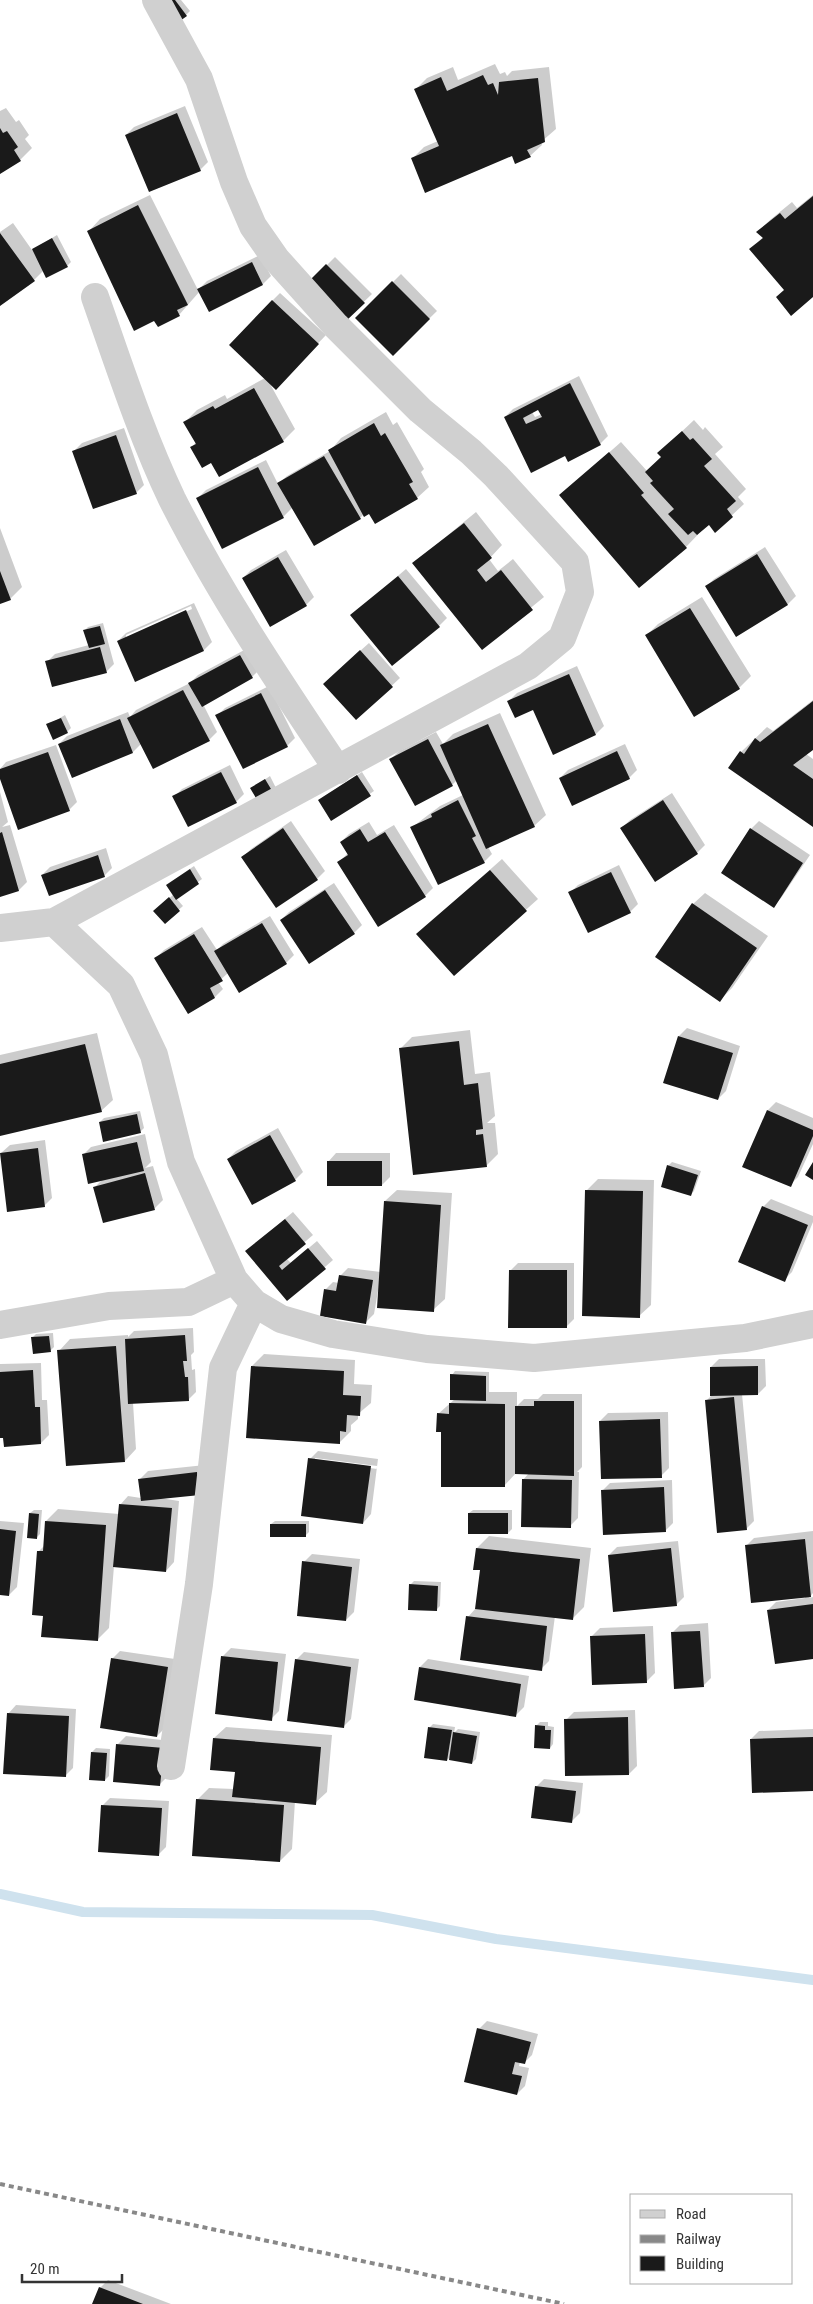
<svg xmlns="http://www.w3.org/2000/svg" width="813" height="2304" font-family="'Roboto Condensed',sans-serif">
	<rect width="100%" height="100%" fill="#fff"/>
	<path fill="#0003" fill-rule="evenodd" d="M162,0H181L190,11L186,15Z
		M495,64L500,74L505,72L507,76L512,71L549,67L556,129L541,142L542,145L530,156L512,155L412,159L424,147L438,141L416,89L427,78L453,67L458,80Z
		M185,106L208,162L200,170L126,135L134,127Z
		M6,108L16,122L19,120L29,135L25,139L32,148L20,160L0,173V111Z
		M150,195L198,290L207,281L260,255L271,276L263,284L200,291L179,315L158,325L89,231L100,219Z
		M813,195V295L751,250L763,237L758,232L770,220L792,202L797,208Z
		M13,223L32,250L57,235L71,262L67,266L44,270L34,280L0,304V232Z
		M335,257L372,294L346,319L310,282Z
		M401,274L437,311L393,354L357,318Z
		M280,293L326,335L276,388L269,382L295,429L283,441L219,476L211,462L192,447L196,442L185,422L197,410L225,395L227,399L265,378L272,301Z
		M579,376L608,436L600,444L565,455L505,417L513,409ZM539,408L542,414L535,417L532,412Z
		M386,412L393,425L397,422L424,469L421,472L429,487L417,498L364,514L360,518L293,507L283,517L198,498L206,490L266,460L278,484L287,476L330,451L341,438Z
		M694,420L703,430L705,427L723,447L715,454L746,489L738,497L744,504L715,531L709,523L686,547L561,495L621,442L647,471L662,457L659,453Z
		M124,428L144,485L136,493L74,451L82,443Z
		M476,512L502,545L489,559L498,571L513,559L544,597L482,648L414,563Z
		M0,528L22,587L10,599L0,602Z
		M765,547L796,596L788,604L736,635L706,587L714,579Z
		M286,550L314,597L306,605L243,578L251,570Z
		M406,569L447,618L439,626L352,615Z
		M702,597L751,676L739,688L646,636L658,624Z
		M194,603L212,642L204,650L136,680L118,641L126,633ZM191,606L192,609L126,638V635Z
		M103,623L114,664L106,672L47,662L55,654L89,645L85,630L88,627Z
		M369,643L400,678L356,719L332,676Z
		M248,648L260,669L252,677L203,704L217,732L209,740L141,744L133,752L59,744L67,736L128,712L130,717L136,710L190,683L198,675Z
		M577,666L604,726L596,734L509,701L517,693Z
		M269,686L295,738L287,746L217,716L225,708Z
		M813,700V748L806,754L813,759V825L741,752L767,727L773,731Z
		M500,713L546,815L534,826L488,847L492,854L484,862L411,828L440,806L463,795L457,780L452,785L391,759L399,751L436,732L443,744L453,734Z
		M65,715L71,728L67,732L48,725Z
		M625,744L637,770L629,778H560L568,770Z
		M56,745L77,802L69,810L0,775V769L6,762Z
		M230,765L244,794L236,802L174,797L182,789Z
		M362,772L374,791L331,820L323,797Z
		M270,776L277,790L274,793L252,788Z
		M0,792L8,822L2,827L10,825L27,882L19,890L0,895Z
		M672,793L705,845L697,853L622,828L630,820Z
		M291,821L325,871L317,879L243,857L251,849Z
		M759,821L810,855L781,898L773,906L751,829Z
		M369,822L377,835L394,825L433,888L425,896L339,862L348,853L341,842L349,834Z
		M106,848L112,868L104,876L42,875L50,867Z
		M502,859L538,899L454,974L430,923Z
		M619,865L638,904L630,912L570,893L578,885Z
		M194,866L202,879L176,898L183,906L165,922L155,911L174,894L171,882Z
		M334,883L362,925L354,933L281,920L289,912Z
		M705,893L768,936L732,988L720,1000L693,904Z
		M270,916L294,955L286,963L228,973L218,982L223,989L215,997L189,1013L156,958L164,950L202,927L217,950L223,944Z
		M687,1028L740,1046L726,1091L718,1099L679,1036Z
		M470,1030L475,1074L490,1072L495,1116L487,1123H495L498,1154L486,1166L401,1048L412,1037Z
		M97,1033L113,1100L101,1111L0,1135V1055Z
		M776,1102L813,1118V1144L798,1177L790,1185L768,1110Z
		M140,1111L144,1128L140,1132L100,1122L104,1118Z
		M278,1128L303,1172L295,1180L228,1159L236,1151Z
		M145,1134L151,1162L145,1168L153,1166L163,1200L155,1208L103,1221L95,1187L103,1179L83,1155L91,1147Z
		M45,1140L52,1198L44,1206L1,1153L10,1145Z
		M336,1153H390V1177L382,1185L328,1162Z
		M672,1162L701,1171L694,1191L691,1194L668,1166Z
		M598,1179L654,1180L651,1305L639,1316L586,1191Z
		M397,1190L452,1193L445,1299L433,1310L378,1291L374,1314L366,1322L325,1290L333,1282L339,1283L340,1276L348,1268L381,1272L385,1201Z
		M771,1199L813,1216V1222L792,1272L784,1280L763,1207Z
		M293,1212L313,1235L286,1258L291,1263L317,1241L333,1260L288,1299L255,1244Z
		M518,1263H574V1319L566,1327L510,1271Z
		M193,1328L194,1352L191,1355L192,1370L195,1369L196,1392L188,1400L133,1403L136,1449L125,1461L59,1351L70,1339L128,1335V1337L134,1331Z
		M53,1333L54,1347L50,1351L32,1338L36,1334Z
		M264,1354L355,1360L354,1384L372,1385L371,1403L358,1414V1419L351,1425V1431L339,1443L252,1366Z
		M719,1359H765L766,1386L758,1394H742L754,1521L746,1529L707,1400L711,1396V1367Z
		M41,1363L42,1400H47L49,1435L41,1443L0,1437V1364Z
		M455,1371L489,1372V1392H517V1406L524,1399H538L543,1394H582V1467L577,1472H579L578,1518L570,1526L523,1480L529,1473H516L504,1486L442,1431L438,1414L455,1399L452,1375Z
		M668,1412L669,1468L661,1476L600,1421L608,1413Z
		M318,1451L378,1459L371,1514L363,1523L310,1459ZM315,1458L377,1466V1469L315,1460Z
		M205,1465L199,1493L160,1498L179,1501L174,1562L166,1571L114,1566L109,1628L97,1640L44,1615L38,1552L44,1546L46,1521L58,1509L119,1514L120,1505L128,1496L141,1498L140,1479L148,1471Z
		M672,1480L673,1523L665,1531L602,1491L610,1483Z
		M34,1510H42L40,1534L37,1537L30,1513Z
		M473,1510H512V1529L508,1533L469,1513Z
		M0,1521L24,1523L17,1587L9,1595L0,1594Z
		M275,1521H309V1532L305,1536L271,1524Z
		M813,1531V1593L809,1598L813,1597V1658L768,1610L776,1602L805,1598V1596L746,1546L754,1538Z
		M489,1536L591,1548L584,1607L573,1618L555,1616L549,1661L541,1669L468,1617L476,1608L481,1569L477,1548Z
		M678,1541L684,1597L676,1605L609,1555L617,1547Z
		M312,1554L360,1559L354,1612L346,1620L304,1562Z
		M414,1581L441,1582L440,1606L436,1610L410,1585Z
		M708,1623L711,1678L703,1686L672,1633L680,1625Z
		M653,1626L655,1673L647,1681L592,1636L600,1628Z
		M231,1648L286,1654L279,1711L271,1719L223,1656Z
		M120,1651L175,1659L165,1728L157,1736L112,1659Z
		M304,1652L359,1659L351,1719L343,1727L296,1660Z
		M428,1659L529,1676L524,1707L515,1716L420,1667Z
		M16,1705L76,1709L73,1768L65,1776L8,1714Z
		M635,1710L637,1766L629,1774L566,1720L574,1712Z
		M540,1722H548V1726L554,1727L553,1744L550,1748L536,1726Z
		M433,1724L455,1727L454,1733L458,1729L480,1732L476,1759L472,1763L451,1756L447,1760L430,1727Z
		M226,1727L332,1735L327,1792L315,1803L295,1801L292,1849L280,1861L197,1800L209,1788L234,1789L236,1771L214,1738Z
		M813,1729V1789L751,1739L759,1731Z
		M126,1736L171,1741L168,1776L160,1784L118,1744Z
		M96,1748L110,1749L109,1776L105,1780L92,1752Z
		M544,1779L583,1783L580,1813L572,1821L536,1787Z
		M110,1798L169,1801L166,1847L158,1855L102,1806Z
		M487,2021L538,2034L532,2055L524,2063L520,2062L519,2066L529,2068L525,2086L517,2094L479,2029Z
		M108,2280L171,2304H93L100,2288Z"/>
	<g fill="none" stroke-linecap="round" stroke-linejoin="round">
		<path stroke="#cfe2ee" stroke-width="10" d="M0,1894L83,1912L372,1915L496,1939L813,1980"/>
	</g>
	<path fill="#1a1a1a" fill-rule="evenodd" d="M161,0H175L187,16L177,23Z
		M483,75L488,85L493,83L498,95L499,82L538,78L545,142L527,150L531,157L515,164L512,156L425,193L411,158L439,146L414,89L441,77L447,91Z
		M177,113L201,171L149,192L125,135Z
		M0,128L3,133L7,131L18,147L14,150L21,161L0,174Z
		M813,196V297L791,316L776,297L784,290L749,249L763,238L756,232L780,213L785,219Z
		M138,205L188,305L177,310L180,316L158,327L154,321L134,331L87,231Z
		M0,233L35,281L0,306Z
		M52,238L68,267L46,278L32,249Z
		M252,262L263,285L209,312L197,289Z
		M326,264L365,303L346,321L308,282Z
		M392,281L430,319L393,356L355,318Z
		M272,300L319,344L276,390L229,345Z
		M570,383L601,445L568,462L565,456L531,473L504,417ZM538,410L542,417L526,424L523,418Z
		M254,388L284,442L219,477L211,463L202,468L190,447L196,444L183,422L213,406L215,409Z
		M374,423L381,436L385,433L413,482L409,484L418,499L375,524L369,514L364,517L328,450Z
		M682,431L690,440L693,438L712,459L704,466L736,501L727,509L733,517L715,533L709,525L697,535L693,531L688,535L668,514L674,509L650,483L653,481L645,472L661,457L657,453Z
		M116,435L137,494L93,509L72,451Z
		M609,452L644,493L641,495L687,548L639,588L559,495Z
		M324,456L361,519L314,546L277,483Z
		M258,467L284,518L222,549L196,498Z
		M464,523L492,558L477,570L486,582L501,570L533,610L482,650L412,563Z
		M757,554L788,605L736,637L705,586Z
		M278,557L307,606L270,627L242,578Z
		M0,571L11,600L0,604Z
		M398,576L440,627L392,666L350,615Z
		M690,608L740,689L694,717L645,635Z
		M186,610L204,651L135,682L117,641Z
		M100,626L105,644L89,648L83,630Z
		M100,647L107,673L52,687L45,661Z
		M360,650L393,687L356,720L323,684Z
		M240,655L253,678L202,707L188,683Z
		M569,674L596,735L553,755L533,710L515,718L507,701Z
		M183,690L210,741L153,769L127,718Z
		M261,693L288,747L243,769L215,715Z
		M813,701V750L793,765L813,779V827L728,768L740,751L744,754L755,738L760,742Z
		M61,718L68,733L53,740L46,724Z
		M120,719L133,753L72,778L58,744Z
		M488,724L535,827L486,849L440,745Z
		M428,739L453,786L415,806L389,759Z
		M617,751L630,779L572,806L559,778Z
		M48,752L70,811L18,830L0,779V769Z
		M221,772L237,803L188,827L172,796Z
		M357,775L371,796L331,821L318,800Z
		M265,779L274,794L259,803L250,788Z
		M458,800L476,836L472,838L485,863L438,885L410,827L432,817L431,814Z
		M663,800L698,854L655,882L620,828Z
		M283,828L318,880L276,908L241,857Z
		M750,828L803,863L774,908L721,873Z
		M360,829L368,842L385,832L426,897L378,927L337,862L348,855L340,842Z
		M2,832L19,891L0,897V833Z
		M98,855L105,877L49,896L41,875Z
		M190,869L199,884L176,900L166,885Z
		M490,870L527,911L454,976L416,934Z
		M611,872L631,913L588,933L568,892Z
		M325,890L355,934L309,964L280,920Z
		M169,897L180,911L165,924L153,911Z
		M692,903L757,948L720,1002L655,957Z
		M262,923L287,964L239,993L214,951Z
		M194,934L223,981L210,988L215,998L188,1014L154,958Z
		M678,1036L733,1053L718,1100L663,1083Z
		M459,1041L464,1085L478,1083L483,1129L476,1130V1135L483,1134L487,1167L413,1175L399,1048Z
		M85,1044L102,1112L0,1136V1064Z
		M767,1110L813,1130V1136L791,1187L742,1167Z
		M137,1114L141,1133L103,1142L99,1122Z
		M270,1135L296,1181L252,1205L227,1159Z
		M137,1142L144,1171L88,1184L82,1154Z
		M38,1148L45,1207L7,1212L0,1153Z
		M327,1161H382V1186H327Z
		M813,1162V1180L805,1175Z
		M667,1165L698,1175L691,1196L661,1187Z
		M145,1173L155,1210L103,1223L93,1187Z
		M585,1190L643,1191L640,1318L582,1316Z
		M384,1201L441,1205L434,1312L377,1308Z
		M762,1206L808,1225L785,1282L738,1262Z
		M285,1219L306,1244L279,1266L282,1270L308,1248L326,1269L287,1301L245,1251Z
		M509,1270H567V1328H508Z
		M339,1275L373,1280L366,1324L320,1316L324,1289L336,1291Z
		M185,1335L187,1361H183L185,1377H188L189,1401L128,1404L125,1339Z
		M49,1336L51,1352L33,1354L31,1337Z
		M116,1346L125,1462L66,1466L57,1350Z
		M251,1366L344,1371L343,1395L361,1396L360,1416L347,1415L346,1432L340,1431V1444L246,1438Z
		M758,1366V1395L710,1396V1367Z
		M33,1370L35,1407H40L41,1444L4,1447L3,1438H0V1372Z
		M450,1374L486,1376V1401L450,1400Z
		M734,1397L747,1530L717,1533L705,1400Z
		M534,1401H574V1476L515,1474V1406H534Z
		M449,1403L505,1404V1487H441V1432H436L437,1413L449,1414Z
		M660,1419L662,1478L601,1479L599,1421Z
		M308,1458L371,1466L363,1524L301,1516Z
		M197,1472L200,1495L141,1501L138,1479Z
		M522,1479L572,1480L571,1528L521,1527Z
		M664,1487L666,1532L603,1535L601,1490Z
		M119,1504L172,1508L166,1572L113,1567Z
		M29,1513L39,1514L37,1539L27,1538Z
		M468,1513H508V1534H468Z
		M45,1521L106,1525L98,1641L41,1637L43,1616L32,1615L37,1551H43Z
		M270,1524H306V1537H270Z
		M0,1529L16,1531L9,1596L0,1595Z
		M805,1539L811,1597L751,1603L745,1545Z
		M476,1548L580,1559L573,1620L475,1609L480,1570H473Z
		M671,1548L677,1606L613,1612L608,1555Z
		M302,1561L352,1567L346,1621L297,1616Z
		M409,1584L438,1586L437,1611L408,1610Z
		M813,1604V1659L775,1664L767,1610Z
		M466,1616L547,1626L542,1671L460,1660Z
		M700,1631L704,1687L674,1689L671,1632Z
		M645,1634L647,1683L592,1685L590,1636Z
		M221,1656L278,1662L272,1721L215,1714Z
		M111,1658L168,1667L157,1737L100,1728Z
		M295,1659L351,1667L344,1728L287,1721Z
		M419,1667L521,1684L516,1717L414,1700Z
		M7,1713L69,1716L66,1777L3,1774Z
		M628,1717L629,1775L565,1776L564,1719Z
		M535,1725L545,1726V1730H551L550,1749L534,1748Z
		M428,1727L452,1730L447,1761L424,1758Z
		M453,1732L477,1736L472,1764L449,1760Z
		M813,1737V1791L752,1793L750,1739Z
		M213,1738L321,1747L316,1805L232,1797L235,1772L210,1770Z
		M116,1744L164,1748L160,1786L113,1782Z
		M91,1752L107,1753L105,1781L89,1780Z
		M535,1786L576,1791L572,1823L531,1818Z
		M196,1799L284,1805L280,1862L192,1856Z
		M101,1805L162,1808L159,1856L98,1852Z
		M477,2028L531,2042L525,2064L515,2062L512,2074L522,2076L517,2095L464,2082Z
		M99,2287L143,2304H92Z"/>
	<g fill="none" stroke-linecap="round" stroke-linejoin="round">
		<path stroke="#d0d0d0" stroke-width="28" d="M95,297C119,365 141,434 172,499C220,594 279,682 338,770
			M54,922L121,985L154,1055L181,1162L234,1280L254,1303L281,1319L333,1334L427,1349L534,1358L745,1338L813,1324
			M0,928L54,922L528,666L562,638L580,592L575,562L496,476L471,452L420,410L336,326L276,259L253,226L234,182L199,79L156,0
			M0,1325L109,1306L188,1302L234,1280
			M171,1766L199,1584L223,1368L254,1303"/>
		<path stroke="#888" stroke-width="4" stroke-dasharray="5 4" stroke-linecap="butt" d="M0,2184L564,2304"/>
	</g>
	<rect x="630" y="2194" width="162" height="90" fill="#ffffff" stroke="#adadad"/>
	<rect x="640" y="2210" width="25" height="8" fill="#d0d0d0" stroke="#adadad"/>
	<text x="676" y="2219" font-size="15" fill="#333333">Road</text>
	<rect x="640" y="2235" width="25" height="8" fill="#888888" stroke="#adadad"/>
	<text x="676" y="2244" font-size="15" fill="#333333">Railway</text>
	<rect x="640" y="2256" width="25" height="15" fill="#1a1a1a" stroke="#adadad"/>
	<text x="676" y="2269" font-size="15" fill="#333333">Building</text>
	<path d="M22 2274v8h100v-8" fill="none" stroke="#333333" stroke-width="2.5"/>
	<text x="30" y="2274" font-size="15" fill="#333333" stroke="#ffffff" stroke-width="4" paint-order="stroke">20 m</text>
</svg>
